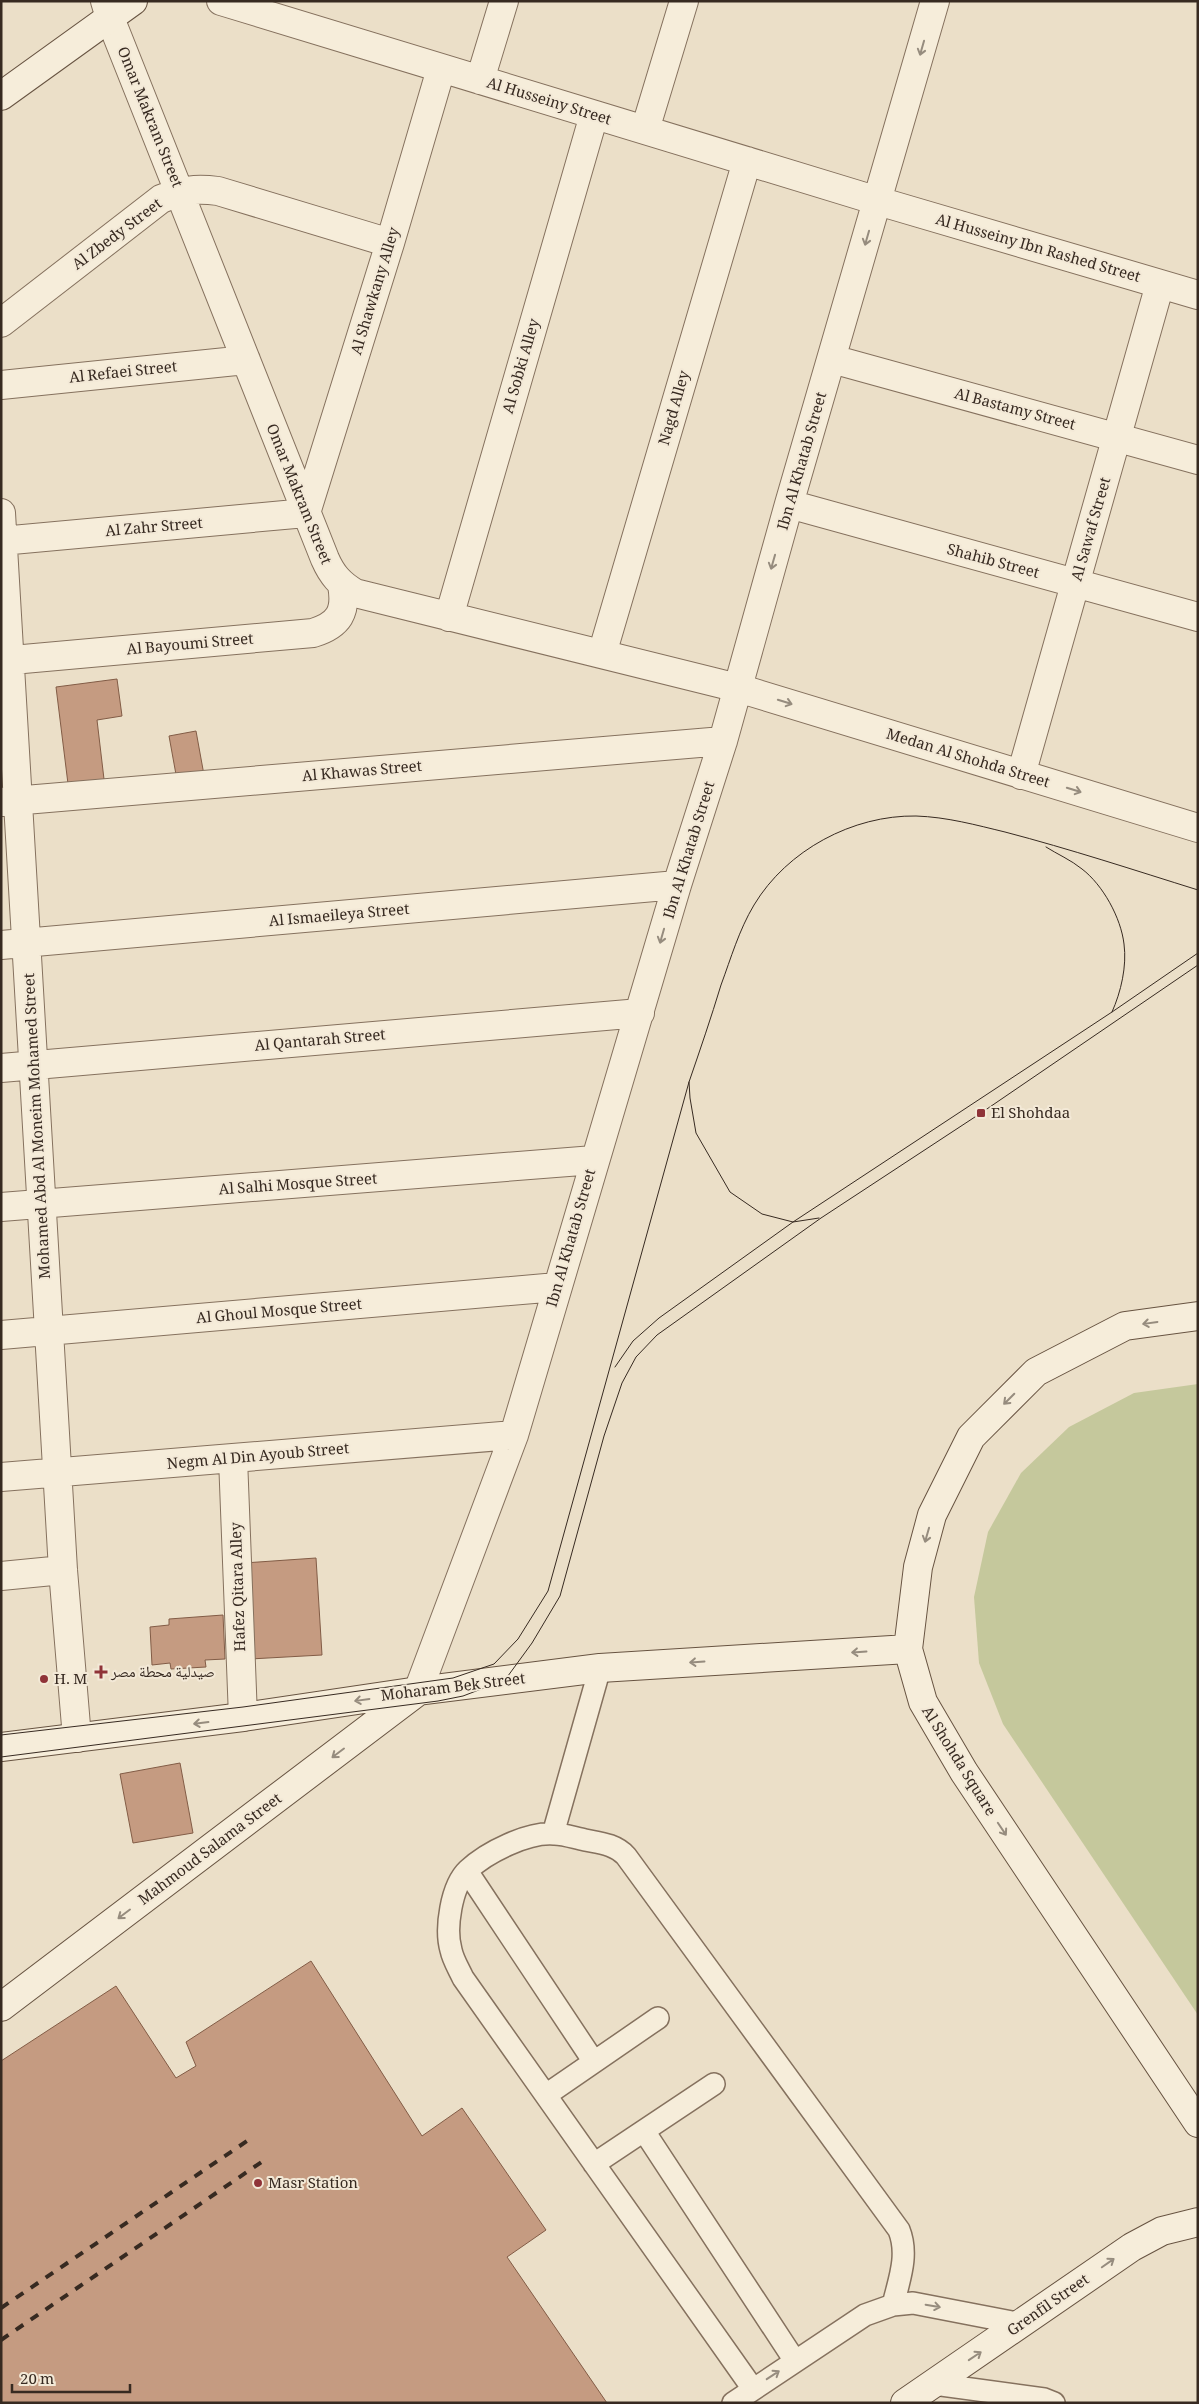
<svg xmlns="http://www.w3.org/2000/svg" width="1199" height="2404" font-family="Georgia,'Noto Naskh Arabic',serif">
	<rect width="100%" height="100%" fill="#ebdfc8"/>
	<path fill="#c5c89c" d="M1198,1384V2015L1003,1724L979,1663L974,1597L988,1532L1021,1473L1069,1427L1134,1393Z"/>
	<path fill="#c59b81" stroke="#825c46" d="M117,679L122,716L97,720L106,796L70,800L56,687Z
		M196,731L204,775L177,780L169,736Z
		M316,1558L322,1655L250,1659L244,1563Z
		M223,1615L225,1659L205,1660L206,1667L171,1669L170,1663L152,1665L150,1627L169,1625V1619Z
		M180,1763L193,1833L133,1843L120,1774Z
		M311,1961L422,2136L462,2108L546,2230L507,2257L607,2403H1V2061L116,1986L176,2078L196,2066L186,2042Z"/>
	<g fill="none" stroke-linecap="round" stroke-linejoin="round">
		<defs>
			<path id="lane" d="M553,1834L600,1668
				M467,1871L594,2062
				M546,2095L658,2018
				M644,2131L795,2361
				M594,2164L714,2084
				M934,2384L1044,2399L1054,2403
				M753,2389L463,1978C459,1969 453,1960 451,1950C445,1929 451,1886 468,1870C487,1852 528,1832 554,1834C564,1834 575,1838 585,1840C600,1843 615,1844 626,1856L899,2230C909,2255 899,2280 893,2305
				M733,2403L865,2315L893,2305L913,2303L1022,2324"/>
			<path id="street" d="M105,1L110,18L325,559C332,575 340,584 355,593L738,688L1198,828
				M221,1L878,201L1198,295
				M480,80L504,1
				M645,130L684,1
				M1,323L161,199C183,190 195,188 218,191L390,243
				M832,359L1198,460
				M1,385L246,360
				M789,504L1198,617
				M1,513L63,1570L77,1738
				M1,541L306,513L390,243L441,69
				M449,617L594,115
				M602,654L747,161
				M1,661L313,633C339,625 347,612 342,585
				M1021,775L1160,284
				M1,802L723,741
				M1,945L677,885
				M1,1068L640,1013
				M1,1207L594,1160
				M1,1335L557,1287
				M233,1458L243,1717
				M1,1477L514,1435
				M1,1576L63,1570
				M418,1691L514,1435L677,885L723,741L789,504L935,1"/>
			<path id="secondary" d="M1,96L133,1
				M1198,1316L1125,1326L1036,1372L971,1437L932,1515L918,1567L908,1649L923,1702L964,1772L1198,2123
				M1,1747L243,1717L418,1691L600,1668L908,1649
				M1,2007L417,1692
				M905,2403L1132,2247L1162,2231L1198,2222"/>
		</defs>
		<use href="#lane" stroke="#85715e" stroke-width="24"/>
		<use href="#street" stroke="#85715e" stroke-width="30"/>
		<use href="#secondary" stroke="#675341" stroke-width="30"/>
		<use href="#lane" stroke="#f6edda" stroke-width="21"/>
		<use href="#street" stroke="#f6edda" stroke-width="28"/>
		<use href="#secondary" stroke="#f6edda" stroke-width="28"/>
		<path stroke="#372a21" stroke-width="1" d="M1046,847C1057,854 1071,860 1082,869C1103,885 1121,918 1124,944C1127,966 1121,992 1112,1012
			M819,1218L793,1222L762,1214L730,1192L696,1133L690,1098L689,1082C700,1050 711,1018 721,985C731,958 739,930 754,905C787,850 853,815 916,816C947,817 976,825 1005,832C1070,849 1134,870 1198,890
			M615,1367L633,1341L659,1318L793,1222L1112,1012L1198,953
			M1,1735L243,1707L453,1678L494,1664L518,1639L548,1591L689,1082
			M1,1757L438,1701L463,1696L505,1680L532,1643L560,1596L604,1436L622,1383L636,1357L657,1335L821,1218L981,1113L1198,965"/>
		<path stroke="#372a21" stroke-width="4" stroke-dasharray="9 9" stroke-linecap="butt" d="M1,2308L247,2141
			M1,2340L263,2161"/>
	</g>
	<defs><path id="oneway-shaft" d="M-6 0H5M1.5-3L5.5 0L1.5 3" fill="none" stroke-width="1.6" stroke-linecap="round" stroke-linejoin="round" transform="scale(1.25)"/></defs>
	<g stroke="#968c7e">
		<use href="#oneway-shaft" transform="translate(922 48) rotate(106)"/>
		<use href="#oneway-shaft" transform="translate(867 238) rotate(106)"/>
		<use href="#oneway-shaft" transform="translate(773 562) rotate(106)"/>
		<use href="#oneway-shaft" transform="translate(785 702) rotate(17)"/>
		<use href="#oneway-shaft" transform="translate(1074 790) rotate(17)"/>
		<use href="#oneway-shaft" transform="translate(662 936) rotate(106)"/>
		<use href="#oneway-shaft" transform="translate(1150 1323) rotate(172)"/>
		<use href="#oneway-shaft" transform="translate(1009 1399) rotate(135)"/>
		<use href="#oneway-shaft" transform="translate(927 1535) rotate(106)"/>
		<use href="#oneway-shaft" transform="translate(859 1652) rotate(176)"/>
		<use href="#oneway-shaft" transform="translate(697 1662) rotate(176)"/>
		<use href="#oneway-shaft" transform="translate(362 1700) rotate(172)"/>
		<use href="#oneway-shaft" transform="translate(201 1723) rotate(173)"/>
		<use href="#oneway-shaft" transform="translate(338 1753) rotate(143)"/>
		<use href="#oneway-shaft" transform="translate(1002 1829) rotate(56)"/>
		<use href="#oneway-shaft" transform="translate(124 1914) rotate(143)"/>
		<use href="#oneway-shaft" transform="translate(1108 2263) rotate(-35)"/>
		<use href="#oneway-shaft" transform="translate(933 2306) rotate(10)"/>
		<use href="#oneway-shaft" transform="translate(975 2356) rotate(-34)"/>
		<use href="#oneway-shaft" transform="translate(773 2375) rotate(-33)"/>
	</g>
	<g fill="#8f3338" stroke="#f3e9d7" stroke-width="2">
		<rect x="976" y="1108" width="10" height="10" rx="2.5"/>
		<path d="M98.5 1664.5h5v5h5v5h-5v5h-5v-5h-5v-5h5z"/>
		<circle cx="44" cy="1679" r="5"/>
		<circle cx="258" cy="2183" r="5"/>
	</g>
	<g text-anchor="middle" stroke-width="4" stroke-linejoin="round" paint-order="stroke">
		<g font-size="15" fill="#372a21" stroke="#f3e9d7">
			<text transform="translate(549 101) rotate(17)" y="5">Al Husseiny Street</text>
			<text transform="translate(150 117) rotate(68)" y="5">Omar Makram Street</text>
			<text transform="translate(117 234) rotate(-37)" y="5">Al Zbedy Street</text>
			<text transform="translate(1038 248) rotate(16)" y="5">Al Husseiny Ibn Rashed Street</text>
			<text transform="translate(375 291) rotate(-73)" y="5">Al Shawkany Alley</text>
			<text transform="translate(521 366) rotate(-74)" y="5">Al Sobki Alley</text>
			<text transform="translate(123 372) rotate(-6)" y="5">Al Refaei Street</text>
			<text transform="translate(674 408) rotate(-74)" y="5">Nagd Alley</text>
			<text transform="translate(1015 409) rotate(15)" y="5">Al Bastamy Street</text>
			<text transform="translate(802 461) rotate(-74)" y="5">Ibn Al Khatab Street</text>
			<text transform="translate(299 494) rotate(68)" y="5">Omar Makram Street</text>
			<text transform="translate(154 527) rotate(-5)" y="5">Al Zahr Street</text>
			<text transform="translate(1091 529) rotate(-74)" y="5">Al Sawaf Street</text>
			<text transform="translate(993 561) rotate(15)" y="5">Shahib Street</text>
			<text transform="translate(190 644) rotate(-5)" y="5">Al Bayoumi Street</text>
			<text transform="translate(968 758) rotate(17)" y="5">Medan Al Shohda Street</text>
			<text transform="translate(362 771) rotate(-5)" y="5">Al Khawas Street</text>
			<text transform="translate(689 850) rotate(-73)" y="5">Ibn Al Khatab Street</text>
			<text transform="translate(339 915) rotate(-5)" y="5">Al Ismaeileya Street</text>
			<text transform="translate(320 1040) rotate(-5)" y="5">Al Qantarah Street</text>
			<text transform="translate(37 1126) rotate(-93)" y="5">Mohamed Abd Al Moneim Mohamed Street</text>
			<text transform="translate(298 1184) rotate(-4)" y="5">Al Salhi Mosque Street</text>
			<text transform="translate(571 1238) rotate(-74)" y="5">Ibn Al Khatab Street</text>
			<text transform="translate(279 1311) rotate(-5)" y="5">Al Ghoul Mosque Street</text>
			<text transform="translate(258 1456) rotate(-5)" y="5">Negm Al Din Ayoub Street</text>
			<text transform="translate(238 1587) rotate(-92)" y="5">Hafez Qitara Alley</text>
			<text transform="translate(453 1687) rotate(-7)" y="5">Moharam Bek Street</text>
			<text transform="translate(959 1761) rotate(58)" y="5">Al Shohda Square</text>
			<text transform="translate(210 1849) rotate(-37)" y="5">Mahmoud Salama Street</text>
			<text transform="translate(1048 2305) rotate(-35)" y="5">Grenfil Street</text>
		</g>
		<g font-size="15" fill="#372a21" stroke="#f3e9d7" text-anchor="start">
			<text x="991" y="1118">El Shohdaa</text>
			<text x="111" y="1677">صيدلية محطة مصر</text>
			<text x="54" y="1684">H. M</text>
			<text x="268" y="2188">Masr Station</text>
		</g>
	</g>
	<rect width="1199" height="2404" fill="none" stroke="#372a21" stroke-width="5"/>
	<path d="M12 2384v8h118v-8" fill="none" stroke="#372a21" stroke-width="2.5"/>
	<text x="20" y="2384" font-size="15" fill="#372a21" stroke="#f3e9d7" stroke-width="4" paint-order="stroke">20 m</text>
</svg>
